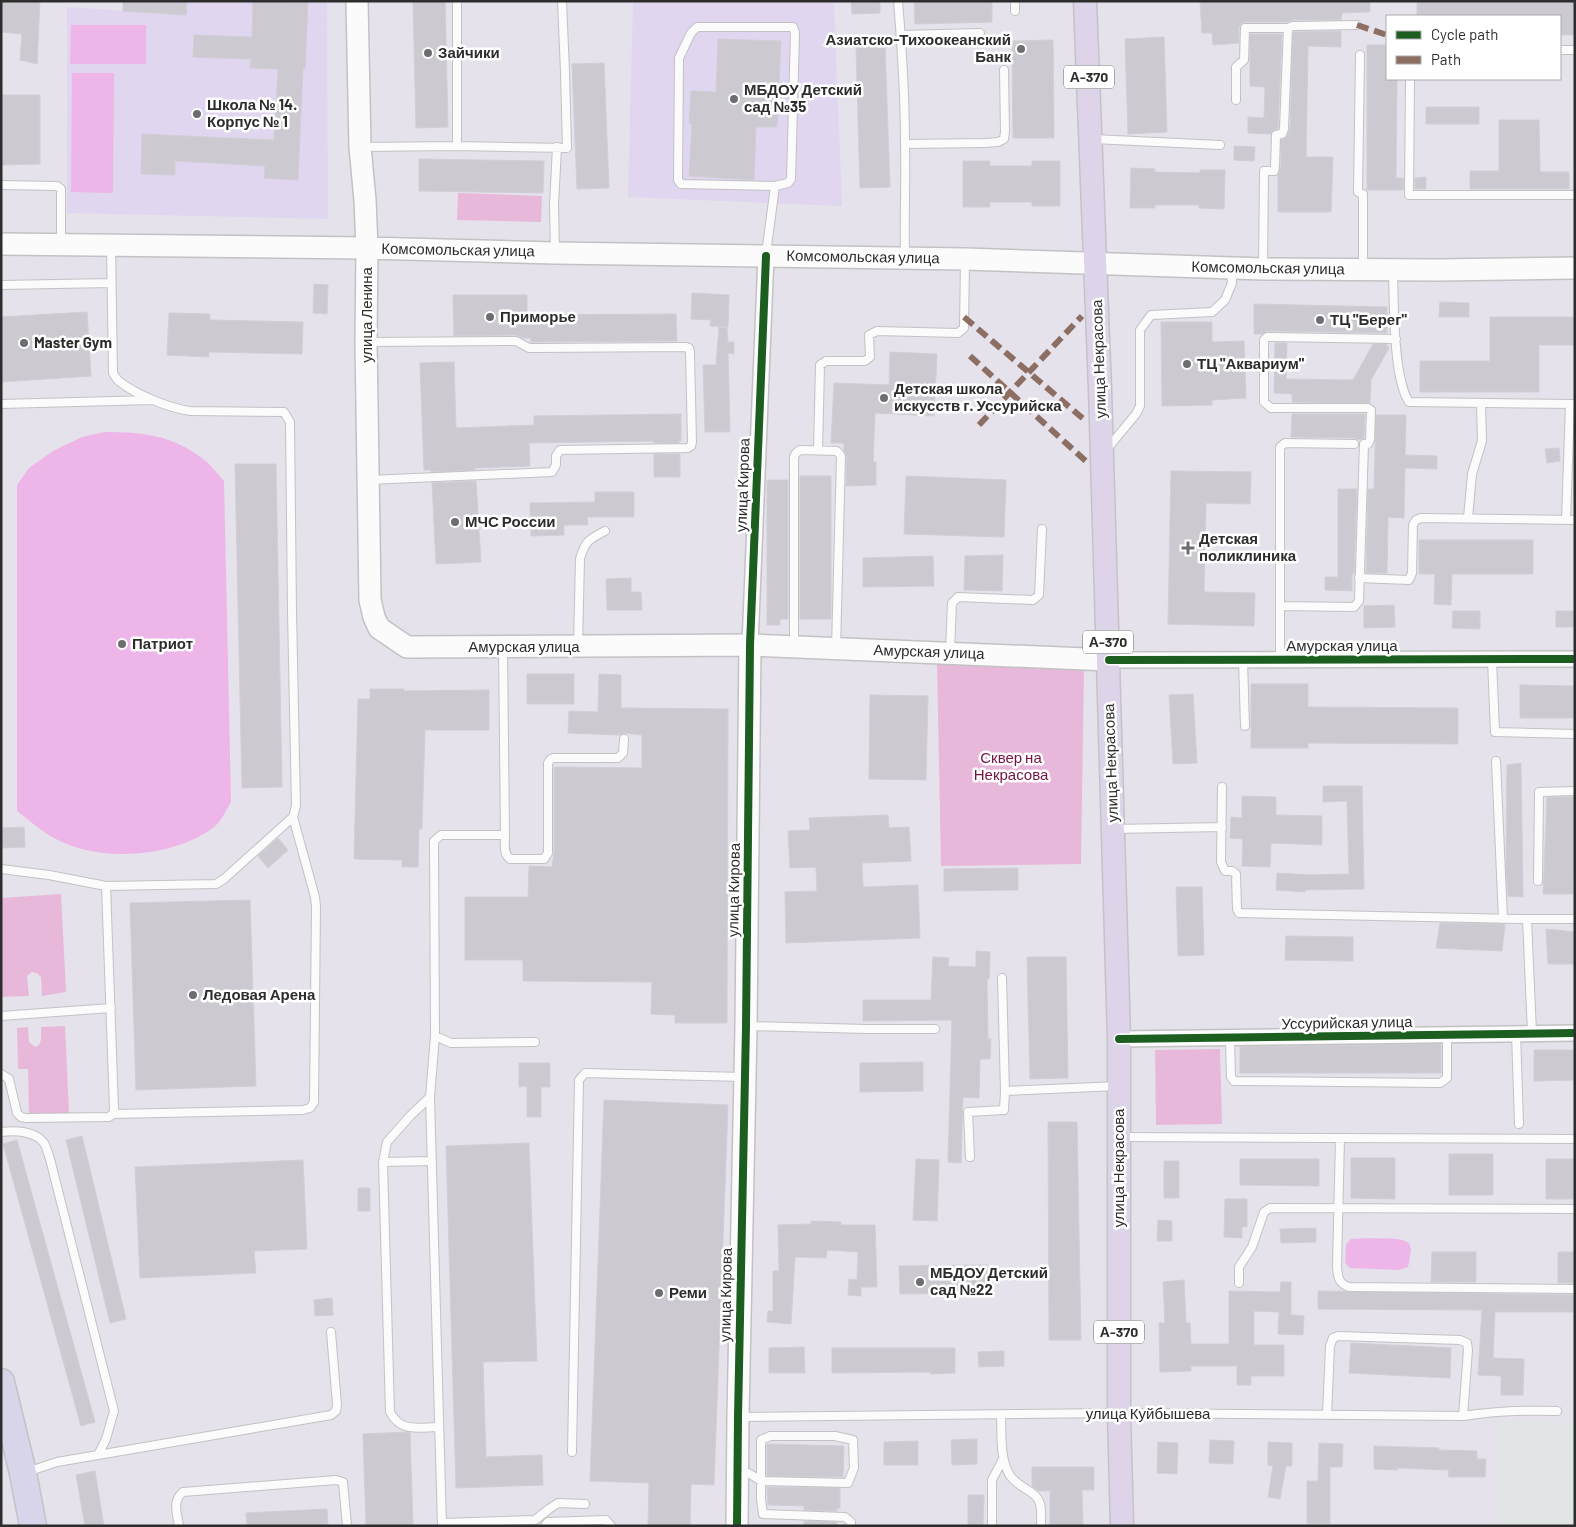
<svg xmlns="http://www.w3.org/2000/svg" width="1576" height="1527" font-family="Barlow,sans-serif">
	<rect width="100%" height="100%" fill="#e5e2ec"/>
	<path fill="#e2e5e5" d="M1498,1421L1575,1423V1526H1498Z"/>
	<path fill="#e0d6ef" d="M187,1H327L328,219L67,213V7L185,15Z
		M633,1H834L842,206L628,197Z"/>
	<path fill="#e8b8da" d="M458,193L542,196L541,222L457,220Z
		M937,664L1084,669L1081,864L941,866Z
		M61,894L66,992L42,996L41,977L37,973L32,972L27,976L29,996L1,997V898Z
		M65,1026L69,1113L29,1114L28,1069H18L17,1028L28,1027L29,1042L35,1047L39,1045L41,1040V1027Z
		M1220,1049L1222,1124L1156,1125L1155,1050Z"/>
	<path fill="#edb5e8" d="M71,25H146V64H70Z
		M72,73H114L113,193L71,192Z
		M105,432C143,432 171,435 202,458C210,464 217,473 224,481L231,802C226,810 221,822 214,827C174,858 98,863 54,838C41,831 29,820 17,811V485L29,468L53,451L82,437Z
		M1368,1238C1381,1239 1398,1236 1409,1243L1411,1250L1408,1267L1399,1270L1350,1268L1345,1263L1346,1244L1351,1239Z"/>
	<path fill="#ccc9d1" stroke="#d1ced7" d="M1,1H40L37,64L20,60L22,34L1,32Z
		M123,1H187L186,15L123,11Z
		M253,1L308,2L305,69L303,68L298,180L264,178L265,166L175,161V175L141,174L142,134L274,140L278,69L250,68L251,59L193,57L194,35L252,37Z
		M413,1H445L448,127L416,128Z
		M851,1H880V13L852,14Z
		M914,1H992V22L915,24Z
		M1200,1H1370V12L1342,13L1341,20H1293L1287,22H1245L1242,23L1239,27V43L1213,45L1212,33H1202Z
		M1417,2H1575V35H1560V16H1417Z
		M1341,31V47L1308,46L1306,157H1333L1331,212H1278V175L1281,166V140L1286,138L1290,129L1293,32Z
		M1250,34H1282L1278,128L1272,131L1271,134L1248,133V117L1264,118L1265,87L1250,86Z
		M1164,37L1167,132L1128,134L1125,39Z
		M718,39L781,41L777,127H756L754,180L689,176L692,124H689L691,91L716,92Z
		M1053,40L1054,138H1013L1012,41Z
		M1367,45H1387V79H1397L1396,178H1404L1403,190H1367Z
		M885,46L890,187L860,188L856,47Z
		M604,63L609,188L577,189L572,64Z
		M1,95H40V164L1,165Z
		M1426,107H1479V124H1426Z
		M1499,120H1539L1540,172H1569V189H1470V171H1499Z
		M1234,146L1255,147L1254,161L1234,160Z
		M419,159L544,161L543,193L419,191Z
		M963,161H990V166H1032V161H1060V206H1032V202H990V207H963Z
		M1131,168L1155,169V172L1200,173V170H1225L1224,209L1199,208V205H1155V208H1130Z
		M1426,177V189H1415V178Z
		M314,284L328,285L327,314L313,313Z
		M692,293L729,295L728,327L710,326L711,320L691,319Z
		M453,295H527V315L676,314L677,341L531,342V338H522L516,335L454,336Z
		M1440,302L1469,303V317H1439Z
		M1254,304L1387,307V333L1267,331L1262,334H1254Z
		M87,312L91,376L1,382V317Z
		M169,313L210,314V320L303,322L302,354L209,352V357L167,355Z
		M1490,317H1575V345H1539V392H1420V361H1490Z
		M1161,322H1212V342L1244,341L1246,398L1212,400V405L1162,406Z
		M719,327L727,328L728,342H734V354L728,353L730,432H705L703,365H716Z
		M1275,343H1287L1286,379L1353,380L1373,344H1386L1389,348L1371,380L1370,403L1292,402V394L1274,393Z
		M890,352L937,354L934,416L875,413L873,462H876V485L846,486L847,456L844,451V443H831L834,383L889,385Z
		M454,362L456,428L534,425V416L681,414V441H679V443H654V441L529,443L530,466L475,468V470L431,472V470H424L420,363Z
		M1292,414H1365L1364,438L1359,440L1354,438L1291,437Z
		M1376,415H1406L1405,455L1437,456V469L1405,468L1404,518L1388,517L1387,573H1366L1368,489H1374Z
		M1559,448L1560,461L1547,463L1545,449Z
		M654,454H680V477H654Z
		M235,464H276L282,787L242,788Z
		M1171,471L1251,472L1250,504L1206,503L1204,592L1255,593L1254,626L1168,624Z
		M800,476H831V619H800Z
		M906,476L1006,480L1004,537L904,534Z
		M767,480H788V619H780V625H767Z
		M476,481L481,562L436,564L432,483Z
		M1338,489H1357L1354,574H1352V591L1325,590V577H1338Z
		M595,492H634V517H587L588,525H564V535L531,536L530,503L595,502Z
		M1419,540H1533V574H1452L1451,605L1434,604L1435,574H1419Z
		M1003,555L1002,591L964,590L965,556Z
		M933,556L934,586L863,587V558Z
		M631,578V592H641L642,610H607L606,579Z
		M1394,605L1395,627L1364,628V606Z
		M1453,611H1480V629L1452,628Z
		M1556,611H1575V627H1556Z
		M527,674H574V704H527Z
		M599,674L621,675V708L728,709L727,1023H675V1015L651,1014L652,982L523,981V960H465V897H528L529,866L552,867L554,853V767L642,768V735L624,733L621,735L568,733L569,711L598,712Z
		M1251,684H1308V707L1458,708V744L1308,743V748H1251Z
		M1520,685L1575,686V718H1520Z
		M370,689H404V691L489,690V730H425L422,829H419L418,867H402V860L354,859L358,699H370Z
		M1193,694L1197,763L1173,764L1169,695Z
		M870,695L928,696L926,780L869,779Z
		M1521,763L1523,897L1508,896L1506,869L1507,765Z
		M1323,786H1362L1364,889L1305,890V892L1276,890L1277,873L1310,875L1349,874L1347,801L1323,802Z
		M1242,796L1276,797V815L1322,816V845L1271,843L1270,867L1242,866L1243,839L1230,838L1231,817L1242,818Z
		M1547,797H1575L1573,894H1543Z
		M888,815L889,828L909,827L911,861L862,863L863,887L918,885L920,938L786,943L785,892L817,891L816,867L790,868L788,831L810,830L809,818Z
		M24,827L25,847L1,848V828Z
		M278,838L288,850L268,868L258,856Z
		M1018,868V890L944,891V869Z
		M1176,887H1202L1204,955L1178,956Z
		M250,900L256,1086L136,1090L130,903Z
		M1440,923L1505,924L1502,951L1436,948Z
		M1546,929L1575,932V964H1548Z
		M1286,936L1353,937V961L1285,960Z
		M976,951L990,952L989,979H987L988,1039H991L990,1059H980L979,1098L963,1097L961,1163L948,1162L952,1020L863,1021V1000H931L933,957L949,958L948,966L976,967Z
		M1027,957H1066L1068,1078L1030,1079Z
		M1429,1044H1441V1073H1240V1047Z
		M1534,1050H1575V1080L1534,1081Z
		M923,1062V1091L860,1092V1063Z
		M519,1063H550V1087H541V1117H527V1086L519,1087Z
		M604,1100L728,1105L714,1485L691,1484L690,1526H648L649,1483L590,1481Z
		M1048,1122H1077L1081,1340H1049Z
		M82,1136L126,1319L110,1323L66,1140Z
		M17,1140L95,1422L81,1426L3,1144Z
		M529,1143L537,1361L483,1362L486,1457L542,1455L543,1485L456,1488L446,1146Z
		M1449,1154H1493V1195H1449Z
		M1351,1158H1395V1199L1351,1198Z
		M916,1159L939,1160L937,1221L913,1220Z
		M1240,1159H1319V1186L1240,1185Z
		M1546,1159H1575V1199H1546Z
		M303,1160L307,1249L254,1251L256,1273L140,1278L135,1167Z
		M1164,1161H1179V1198H1164Z
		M358,1188H370V1211H358Z
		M1225,1199H1247V1227H1242V1238L1224,1237Z
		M1158,1220L1172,1221V1241H1157Z
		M811,1221L841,1222V1225H875L877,1287H861V1296L848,1295L849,1279L857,1280L858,1252L827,1250L826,1258L795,1257L791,1324L767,1322L768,1311H773V1271H779L778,1225L811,1224Z
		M1316,1228V1242L1281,1243L1280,1229Z
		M1432,1252H1476V1282H1431Z
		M1558,1252H1575V1283H1558Z
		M987,1265V1293L900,1294L899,1266Z
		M1184,1280L1186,1323H1190L1191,1344H1229V1291L1280,1292L1281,1282H1291V1315L1304,1316L1303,1335L1278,1334L1279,1312L1254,1311V1345H1284V1376H1251V1385H1237V1366H1191V1371L1160,1372L1159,1323H1165L1163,1282Z
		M1318,1291L1575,1295V1312H1495L1493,1358L1524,1359L1523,1395H1501V1376L1478,1375L1482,1310L1318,1309Z
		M332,1298L333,1315L315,1316L314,1300Z
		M1351,1343L1451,1348L1450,1378L1349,1373Z
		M804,1347L805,1373H769V1348Z
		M832,1348H955V1373L930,1374V1372L832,1373Z
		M1004,1351V1366L979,1367L978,1352Z
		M408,1432L410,1433L413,1526H366L363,1434Z
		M977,1439V1464L952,1465L951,1440Z
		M1210,1440L1234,1441L1233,1464L1209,1463Z
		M918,1441V1465H884V1442Z
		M1158,1442L1178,1443L1177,1474L1157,1473Z
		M1268,1442L1292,1443V1466H1286L1280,1499L1268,1497L1273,1466L1268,1465Z
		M1319,1443L1343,1444L1342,1467H1330V1524L1307,1523V1481H1318Z
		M767,1444L844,1446L843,1477L767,1476Z
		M1374,1446L1439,1448V1450L1477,1451V1459H1486L1485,1477H1448L1449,1470L1397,1468V1470L1374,1469Z
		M1032,1467H1094V1490H1082L1083,1526H1050V1491H1038L1032,1486Z
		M95,1471L104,1526H85L76,1475Z
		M767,1487L840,1488V1508H837V1511L804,1510V1506L768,1505Z
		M968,1495H984L983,1526H968Z
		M327,1509L328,1526H247L246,1513Z
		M804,1521L837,1522V1526H804Z"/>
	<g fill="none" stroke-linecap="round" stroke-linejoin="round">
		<defs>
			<path id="lane" d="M457,1V146L567,148L565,72L562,1
				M898,1C902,49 905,96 905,144C906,181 904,218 905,256
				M1015,1V11
				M697,27H793L795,33L791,179L788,183L775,186L681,184L678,180L679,58L691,33Z
				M901,35L980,33
				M1560,50H1575
				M1360,55L1358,192L1363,194V267
				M1410,79L1409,195H1575
				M1236,100V67L1244,60L1245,28H1288
				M1093,139L1220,145
				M905,144L985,143L998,142L1004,139L1005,132L1004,70
				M362,147L457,146
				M1,185L57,186L61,189V244
				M555,253L554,205L557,147
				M766,254L775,186
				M1263,269L1264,171H1274L1275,166L1276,135L1282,134L1284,129L1288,28L1293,26L1357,25
				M1393,272C1394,303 1393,378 1409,402L1575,404
				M1,285L111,283
				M368,342L516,341L529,348H536L686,347L689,348L690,352L692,442L691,446L688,448L560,450L556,456V465L552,472L369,480
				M1,404L152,400
				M1107,449L1136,414L1140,406V330L1151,315L1212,312L1225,300L1232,283L1231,269
				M818,450L820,365L826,361H865L870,357L869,335L877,331L958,333L964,328L965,260
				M1468,518L1472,474L1482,441L1481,404
				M1566,520L1570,404
				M1359,578L1409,580L1412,573L1413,525L1416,520L1421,518L1575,520
				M1280,606L1354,607L1359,601L1364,444H1368L1370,440L1371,410L1368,408H1271L1264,402V340L1267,337L1396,339
				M578,644L580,559C585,541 589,539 605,531
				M794,645V457L796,453L800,450L837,451L841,456L836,648
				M503,647L505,835C505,843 503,854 510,859H544L548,853V763L551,759L554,758H618L623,753L624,739
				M950,651L952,603L958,597L1033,600L1039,595L1042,529
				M1243,660L1245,726
				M1280,660V447L1285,443L1354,444
				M1492,660L1495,732L1575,734
				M1496,761L1503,919
				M1222,787L1221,862L1225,871H1232L1236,874L1237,909L1239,913L1518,919H1575
				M1114,829L1222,827
				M505,835H441L434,841L435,1036L451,1043L535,1042
				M1,869L49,875L106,886
				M1538,881L1539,792L1575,791
				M1527,919L1532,1033
				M1002,978L1005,1091L1118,1086
				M1,1016L111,1008
				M748,1026L867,1029H935
				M1516,1033L1519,1124
				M435,1036L430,1097L442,1526
				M1230,1039L1231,1077L1234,1081L1440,1083L1447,1078V1035
				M1,1074L9,1079L17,1113L21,1117L26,1118L109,1117L113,1114L114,1109L106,886L216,884L224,879L293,817L296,806L292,612L290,422L284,412L190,411C169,408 137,395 120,382C117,380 115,376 113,373L111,246
				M430,1097L411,1115L387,1142L383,1162L432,1161
				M113,1114L303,1110L310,1108L314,1102L316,907L315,897L293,817
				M1,1132C15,1130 35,1131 44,1143C47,1148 48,1154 50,1159L114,1411L106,1439L98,1455L57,1462L27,1472
				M1121,1137L1575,1139
				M1340,1138L1337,1267C1338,1277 1338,1283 1349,1287L1575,1289
				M970,1157L968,1112L1004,1110L1005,1091
				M383,1162L390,1412C401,1433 418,1427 439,1427
				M1239,1283V1267L1252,1247L1264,1212L1270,1208L1575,1209
				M1001,1415C1002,1434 999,1460 1011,1477C1015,1482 1020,1485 1026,1489C1044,1499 1041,1508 1041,1526
				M1327,1415L1330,1346L1333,1338L1338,1336L1460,1340L1467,1343L1468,1350L1463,1416
				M740,1417L1119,1413L1463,1416C1494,1411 1526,1410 1557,1411
				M770,1436H835L853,1440L854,1468L848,1483L761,1481V1440Z
				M572,1452L579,1080L585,1073L743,1077
				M98,1455L331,1415L336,1411L337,1405L331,1332
				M740,1470L750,1474L761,1481V1499L763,1514L845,1517L851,1522V1526
				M442,1523L535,1520L549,1509L558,1503L585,1504
				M179,1526C177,1513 172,1501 183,1492L336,1480L343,1482L347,1526
				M545,1526L548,1522L606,1520L611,1526
				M992,1526V1480L1003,1459"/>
			<path id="street" d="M750,645L766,256
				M1109,660L1575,659
				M1119,1039L1575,1033"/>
			<path id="secondary" d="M357,1L360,147L365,200L367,248L366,342L370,600L374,617L379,628L407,647L750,645L1109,660
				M1,244L367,248L555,253L965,259L1263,269L1437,270L1575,268
				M737,1526L738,1417L746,1026L750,645"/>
			<path id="primary" d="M1085,1L1100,389L1119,1039V1413L1122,1526"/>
			<path id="highway" d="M1,1382L23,1473L33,1526"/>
		</defs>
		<use href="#lane" stroke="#c2c2c3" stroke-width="10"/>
		<use href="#street" stroke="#c2c2c3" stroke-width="18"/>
		<use href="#secondary" stroke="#c2c2c3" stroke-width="24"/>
		<use href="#primary" stroke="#c3c3c6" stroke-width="25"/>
		<use href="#highway" stroke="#c3c3c6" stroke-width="29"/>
		<use href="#lane" stroke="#fbfbfc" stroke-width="8"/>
		<use href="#street" stroke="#fbfbfc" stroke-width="15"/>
		<use href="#secondary" stroke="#fbfbfc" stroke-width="21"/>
		<use href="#primary" stroke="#ded4e9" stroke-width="22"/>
		<use href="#highway" stroke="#d8d4ea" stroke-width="26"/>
		<path stroke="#8d6e63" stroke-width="6" stroke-dasharray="12 6" stroke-linecap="butt" d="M1357,25L1387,35
			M964,317L1087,422
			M970,356L1089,464
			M979,425L1082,316"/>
		<defs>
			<path id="cycleway" d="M1109,660L1575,659
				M1119,1039L1575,1033
				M737,1526L738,1417L746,1026L750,645L766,256"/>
		</defs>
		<use href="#cycleway" stroke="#fff" stroke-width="11"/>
		<use href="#cycleway" stroke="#1b5e20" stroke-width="8"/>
	</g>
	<g fill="#6d6c70" stroke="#fff" stroke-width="2">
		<circle cx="1021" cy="49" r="5"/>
		<circle cx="428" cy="53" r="5"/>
		<circle cx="734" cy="99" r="5"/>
		<circle cx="197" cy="114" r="5"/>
		<circle cx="490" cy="317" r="5"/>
		<circle cx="1320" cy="320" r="5"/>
		<circle cx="24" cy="343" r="5"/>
		<circle cx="1187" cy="364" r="5"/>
		<circle cx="884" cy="398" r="5"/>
		<circle cx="455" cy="522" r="5"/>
		<path d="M1185.5 540.5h5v5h5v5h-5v5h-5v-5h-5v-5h5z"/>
		<circle cx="122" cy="644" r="5"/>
		<circle cx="193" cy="995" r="5"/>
		<circle cx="920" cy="1282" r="5"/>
		<circle cx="659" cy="1293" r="5"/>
	</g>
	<g text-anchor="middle" stroke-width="5" stroke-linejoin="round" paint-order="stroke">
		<g fill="#fff" stroke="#6c6c6c" stroke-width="1">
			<rect x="1064" y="65.5" width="50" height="23" rx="4"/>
			<rect x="1083" y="630.5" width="50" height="23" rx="4"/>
			<rect x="1094" y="1320.5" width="50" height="23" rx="4"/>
		</g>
		<g font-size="14" font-weight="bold" fill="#2d2d2d">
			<text x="1089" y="82">А-370</text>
			<text x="1108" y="647">А-370</text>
			<text x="1119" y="1337">А-370</text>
		</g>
		<g font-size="15" font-weight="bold" fill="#2d2d2d" stroke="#fff" text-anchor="start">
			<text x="1011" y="45" text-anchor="end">Азиатско-Тихоокеанский<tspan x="1011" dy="17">Банк</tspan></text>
			<text x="438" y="58">Зайчики</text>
			<text x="744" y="95">МБДОУ Детский<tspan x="744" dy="17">сад №35</tspan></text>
			<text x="207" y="110">Школа № 14.<tspan x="207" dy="17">Корпус № 1</tspan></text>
			<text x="500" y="322">Приморье</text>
			<text x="1330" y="325">ТЦ "Берег"</text>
			<text x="34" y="348">Master Gym</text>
			<text x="1197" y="369">ТЦ "Аквариум"</text>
			<text x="894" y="394">Детская школа<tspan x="894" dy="17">искусств г. Уссурийска</tspan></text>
			<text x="465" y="527">МЧС России</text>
			<text x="1199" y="544">Детская<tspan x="1199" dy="17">поликлиника</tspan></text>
			<text x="132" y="649">Патриот</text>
			<text x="203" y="1000">Ледовая Арена</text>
			<text x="930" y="1278">МБДОУ Детский<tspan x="930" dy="17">сад №22</tspan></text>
			<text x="669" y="1298">Реми</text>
		</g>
		<g font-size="15" fill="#2d2d2d" stroke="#fff">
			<text transform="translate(458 250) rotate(1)" y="5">Комсомольская улица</text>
			<text transform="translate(863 257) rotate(1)" y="5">Комсомольская улица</text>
			<text transform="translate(1268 268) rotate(1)" y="5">Комсомольская улица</text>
			<text transform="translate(367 315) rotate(-90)" y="5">улица Ленина</text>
			<text transform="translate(1099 359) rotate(-92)" y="5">улица Некрасова</text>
			<text transform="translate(743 485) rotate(-88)" y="5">улица Кирова</text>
			<text x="1342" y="651">Амурская улица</text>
			<text x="524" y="652">Амурская улица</text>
			<text transform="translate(929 652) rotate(2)" y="5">Амурская улица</text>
			<text transform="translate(1111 763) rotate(-92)" y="5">улица Некрасова</text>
			<text transform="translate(734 890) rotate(-89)" y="5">улица Кирова</text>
			<text transform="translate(1347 1023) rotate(-1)" y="5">Уссурийская улица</text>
			<text transform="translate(1119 1168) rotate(-90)" y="5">улица Некрасова</text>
			<text transform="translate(726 1295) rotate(-89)" y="5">улица Кирова</text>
			<text x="1148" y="1419">улица Куйбышева</text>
		</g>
		<g font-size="15" fill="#741342" stroke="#fff">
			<text x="1011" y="763">Сквер на<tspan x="1011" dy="17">Некрасова</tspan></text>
		</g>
	</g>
	<rect width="1576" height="1527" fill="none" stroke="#2d2d2d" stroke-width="5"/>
	<rect x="1386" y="15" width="175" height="65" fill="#ffffff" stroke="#ababab"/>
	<rect x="1396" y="31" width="25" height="8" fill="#1b5e20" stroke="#ababab"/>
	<text x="1431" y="40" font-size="15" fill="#2d2d2d">Cycle path</text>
	<rect x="1396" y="56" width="25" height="8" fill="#8d6e63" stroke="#ababab"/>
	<text x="1431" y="65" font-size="15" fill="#2d2d2d">Path</text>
</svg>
